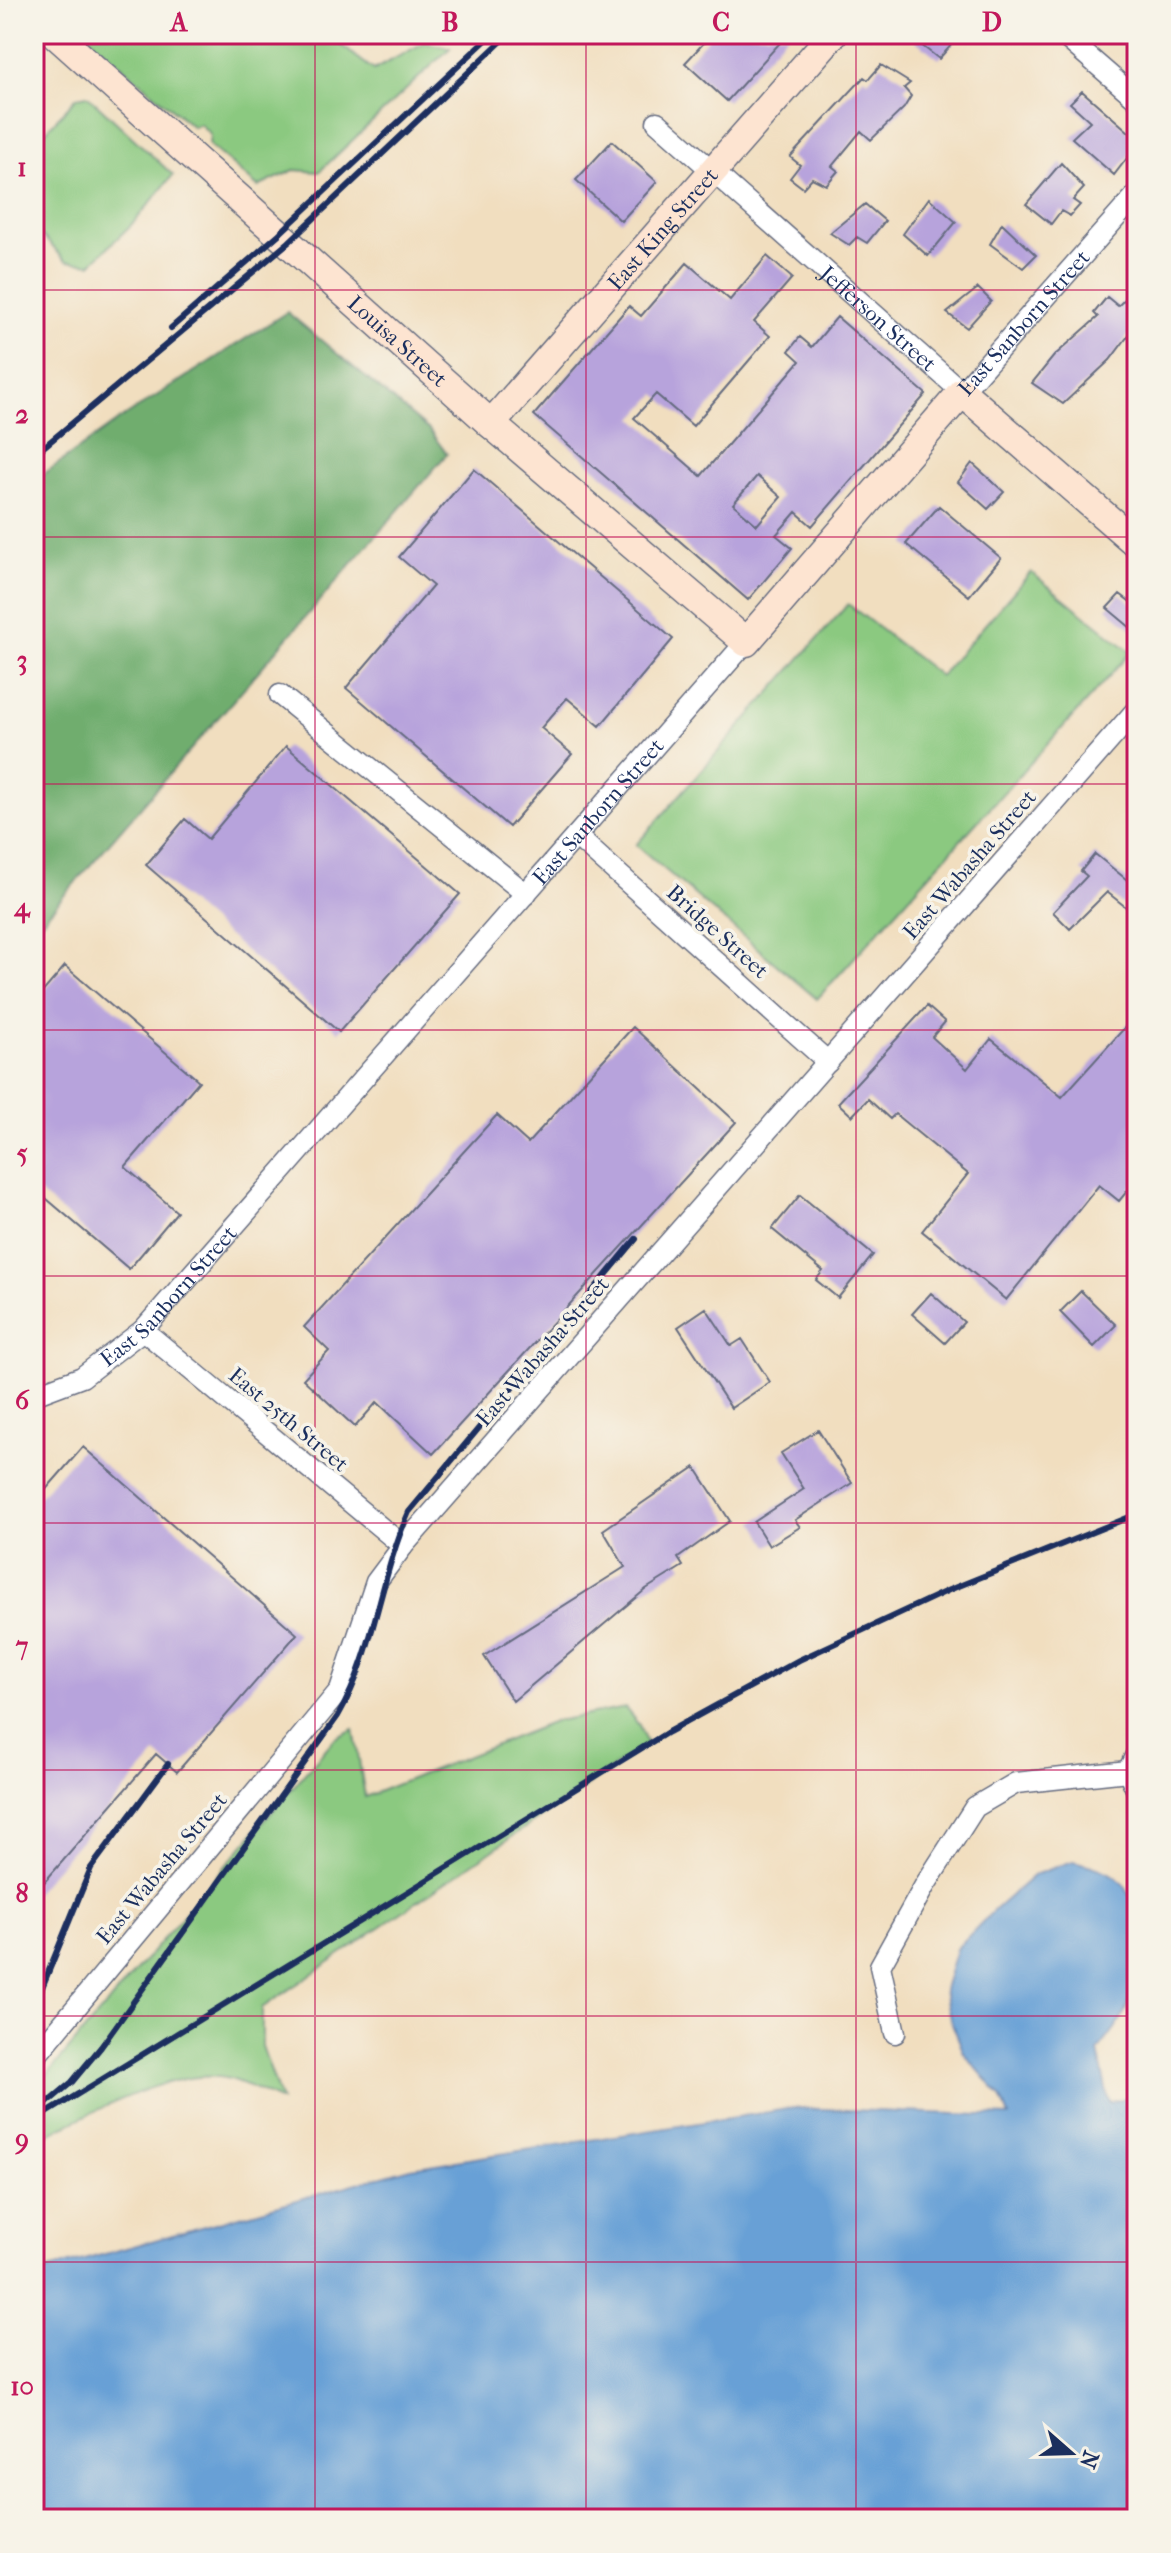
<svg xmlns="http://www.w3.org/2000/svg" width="1171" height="2553" font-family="'IM FELL French Canon',serif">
	<rect width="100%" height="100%" fill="#f7f3e8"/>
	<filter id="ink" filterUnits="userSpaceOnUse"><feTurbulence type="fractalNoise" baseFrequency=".0125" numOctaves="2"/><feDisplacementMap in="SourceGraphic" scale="16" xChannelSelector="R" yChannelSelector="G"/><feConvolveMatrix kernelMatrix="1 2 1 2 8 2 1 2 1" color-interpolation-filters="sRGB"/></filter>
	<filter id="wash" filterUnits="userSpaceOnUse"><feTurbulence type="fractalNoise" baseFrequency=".006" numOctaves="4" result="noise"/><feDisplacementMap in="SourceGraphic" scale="32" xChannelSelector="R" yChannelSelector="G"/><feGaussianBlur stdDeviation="1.8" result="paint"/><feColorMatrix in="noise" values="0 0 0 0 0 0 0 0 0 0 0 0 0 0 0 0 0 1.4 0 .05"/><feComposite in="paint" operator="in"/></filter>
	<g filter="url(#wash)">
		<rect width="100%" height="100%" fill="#f1debf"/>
		<path fill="#8bc980" stroke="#537c6f" stroke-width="2" d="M84,34H326L374,70L425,42L450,48L319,172L294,170L258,187L209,145L210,134L200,124L193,127Z
			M87,95L173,175L137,219L91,264L66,261L34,227V144L77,97Z
			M1031,572L1131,652L817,999L636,845L848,604L940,676Z
			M625,1708L639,1725L647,1744L262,2008V2046L281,2101C265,2094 248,2084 230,2079C176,2064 83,2118 34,2141V2090L335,1738L354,1729L365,1797L556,1721Z"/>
		<path fill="#70ad6e" stroke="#466e66" stroke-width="2" d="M287,312L429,430L447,454L34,930V481L119,420Z"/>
		<path fill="#68a0d6" stroke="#42689a" stroke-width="2" d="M1073,1861C1089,1865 1112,1870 1123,1884C1148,1916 1139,1988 1120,2021C1114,2031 1105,2041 1098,2051L1109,2103L1137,2094V2519H34V2274L411,2168L794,2108L1009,2116L1001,2097L964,2053L950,2018L944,1990L956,1949L993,1911L1034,1875Z"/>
		<g id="blocks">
			<path fill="#b7a3dc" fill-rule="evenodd" d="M712,34H788L727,101L685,63Z
				M907,34H961L939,59Z
				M881,65L910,83L904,88L911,96L904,108L871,140L861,131L832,166L838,171L826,185L812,178L803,188L790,178L800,165L790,157L864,77L868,80Z
				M1082,91L1137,139V145L1114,175L1072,138L1090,121L1070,103Z
				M612,141L657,182L621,221L576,180Z
				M1061,163L1084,188L1073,200L1080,205L1070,216L1061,211L1051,224L1026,204Z
				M929,198L956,222L928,256L903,234Z
				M865,204L885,221L867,243L857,237L849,245L830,233Z
				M1002,223L1036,255L1023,268L990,244Z
				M767,256L792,278L754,322L770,336L693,426L656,394L634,418L701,476L800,361L789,351L800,337L812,347L837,317L926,394L812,526L796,512L776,535L792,548L748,600L534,415L629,306L641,316L687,263L730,300ZM757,476L781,497L757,525L733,504Z
				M1137,287V324L1110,360L1063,404L1032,383L1054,356L1098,317L1094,313L1107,297L1118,306Z
				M978,288L991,301L967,328L947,313Z
				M972,463L1004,492L988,509L958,482Z
				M474,469L673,639L600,726L567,698L541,728L572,754L509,827L346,688L433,586L399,557Z
				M939,506L1001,558L969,596L906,544Z
				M1120,594L1137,607V633L1107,608Z
				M286,746L460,894L339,1032L146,865L185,819L208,839Z
				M1095,854L1137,888V916L1107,892L1070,929L1053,912L1087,876L1081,871Z
				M65,966L199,1081L125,1167L177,1212L129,1269L34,1188V1002Z
				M927,1006L945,1022L932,1037L967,1069L991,1039L1062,1097L1137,1014V1179L1119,1201L1099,1185L1006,1300L922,1231L968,1174L895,1114L890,1119L868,1099L852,1116L838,1103Z
				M633,1027L736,1122L433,1454L377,1402L355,1427L303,1379L329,1351L304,1327L497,1115L528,1143Z
				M800,1195L873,1255L838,1298L816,1280L823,1271L772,1229Z
				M1081,1291L1116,1325L1094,1347L1060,1312Z
				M931,1293L964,1322L945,1343L912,1314Z
				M706,1308L731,1346L742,1339L770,1382L731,1408L678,1327Z
				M818,1430L852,1483L795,1520L800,1527L769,1546L754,1522L804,1489L781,1453Z
				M83,1447L297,1634L177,1772L156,1754L34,1894V1503Z
				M695,1467L730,1521L678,1558L683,1566L646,1589L513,1701L484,1656L625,1567L603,1530Z"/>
		</g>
	</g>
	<g filter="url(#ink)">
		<use href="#blocks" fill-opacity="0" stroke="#666c80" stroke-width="2"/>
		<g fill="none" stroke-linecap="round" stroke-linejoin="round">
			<defs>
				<g id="street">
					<path d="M1062,34L1137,99"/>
					<path id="s1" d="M657,122L962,392L1137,194"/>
					<path d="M280,695L526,894"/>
					<path d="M576,836L828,1062"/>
					<path d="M143,1330L403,1546"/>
					<path id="s2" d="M34,1395L82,1377L143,1330L746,642"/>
					<path d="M1137,1753L1128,1771L1137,1791"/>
					<path d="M895,2033L880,1966L925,1885L975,1807L1016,1783L1128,1771"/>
					<path d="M34,2058L340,1690L376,1582L403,1546L1137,709"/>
				</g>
				<g id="secondary">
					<path id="s3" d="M55,34L491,424L746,642L962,392L1137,544"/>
					<path id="s4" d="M491,424L833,34"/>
				</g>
			</defs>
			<use href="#street" stroke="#666c80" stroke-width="23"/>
			<use href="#secondary" stroke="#666c80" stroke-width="31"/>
			<use href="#street" stroke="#fff" stroke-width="20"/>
			<use href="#secondary" stroke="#fde4d1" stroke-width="28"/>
			<path stroke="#1b2f5e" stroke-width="6" d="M171,328L279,234L487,39
				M34,455L289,242L509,34
				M34,2007L91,1868L168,1764
				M46,2104L72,2082L101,2047L338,1716C375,1652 379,1579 409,1512L636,1239
				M34,2121L668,1732L799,1660L949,1590L1137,1514"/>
		</g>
	</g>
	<path fill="none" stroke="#c2185b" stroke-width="2" stroke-opacity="0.55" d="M315,34V2519M586,34V2519M856,34V2519M34,290H1137M34,537H1137M34,784H1137M34,1030H1137M34,1276H1137M34,1523H1137M34,1770H1137M34,2016H1137M34,2262H1137"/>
	<g text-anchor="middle" stroke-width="7" stroke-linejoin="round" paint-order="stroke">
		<g font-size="22" fill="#1b2f5e" stroke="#f7f3e8">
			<text dy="8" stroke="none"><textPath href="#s4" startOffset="260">East King Street</textPath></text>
			<text dy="8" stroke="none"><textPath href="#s1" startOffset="296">Jefferson Street</textPath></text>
			<text dy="8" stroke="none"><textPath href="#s1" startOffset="500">East Sanborn Street</textPath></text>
			<text dy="8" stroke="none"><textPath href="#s3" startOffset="460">Louisa Street</textPath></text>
			<text dy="8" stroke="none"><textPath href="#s2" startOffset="818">East Sanborn Street</textPath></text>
			<text transform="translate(969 864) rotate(-49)" y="8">East Wabasha Street</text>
			<text transform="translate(718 931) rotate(42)" y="8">Bridge Street</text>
			<text dy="8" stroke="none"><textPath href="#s2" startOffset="170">East Sanborn Street</textPath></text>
			<text transform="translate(542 1351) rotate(-49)" y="8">East Wabasha Street</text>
			<text transform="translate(289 1419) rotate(40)" y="8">East 25th Street</text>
			<text transform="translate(161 1868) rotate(-50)" y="8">East Wabasha Street</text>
		</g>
	</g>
	<rect width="1171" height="2553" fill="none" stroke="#f7f3e8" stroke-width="88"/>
	<g transform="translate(1071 2453) rotate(110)" stroke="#f7f3e8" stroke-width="6" paint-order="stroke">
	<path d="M0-6L14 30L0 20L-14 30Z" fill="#1b2f5e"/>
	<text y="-12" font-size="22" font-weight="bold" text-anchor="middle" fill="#1b2f5e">N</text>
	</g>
	<rect x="44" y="44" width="1083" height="2465" fill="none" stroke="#c2185b" stroke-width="3"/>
	<g font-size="26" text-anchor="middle" font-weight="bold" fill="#c2185b">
		<text x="179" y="31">A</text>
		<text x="450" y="31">B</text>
		<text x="721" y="31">C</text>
		<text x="992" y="31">D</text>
		<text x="22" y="176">1</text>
		<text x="22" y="423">2</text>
		<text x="22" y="669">3</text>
		<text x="22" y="916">4</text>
		<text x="22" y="1162">5</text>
		<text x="22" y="1409">6</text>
		<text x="22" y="1655">7</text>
		<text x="22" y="1902">8</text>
		<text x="22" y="2148">9</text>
		<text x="22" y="2395">10</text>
	</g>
</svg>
